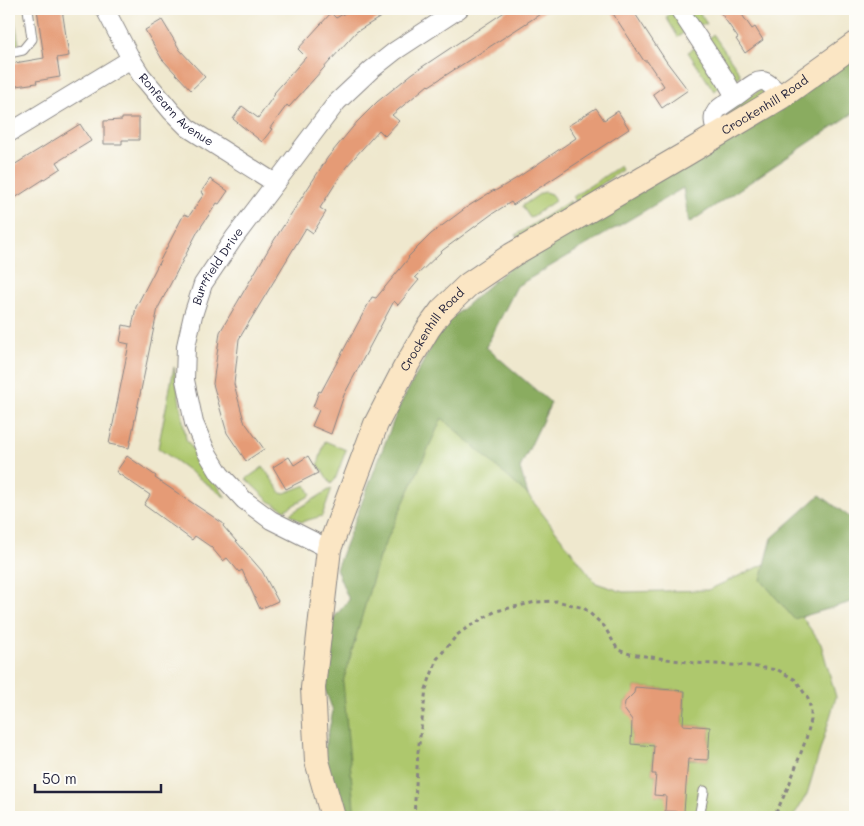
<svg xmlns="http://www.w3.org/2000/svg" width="864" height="826" font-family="Mali,sans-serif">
	<rect width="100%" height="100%" fill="#fdfcf7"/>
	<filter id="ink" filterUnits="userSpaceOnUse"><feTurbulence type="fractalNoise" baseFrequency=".02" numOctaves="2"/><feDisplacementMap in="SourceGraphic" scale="10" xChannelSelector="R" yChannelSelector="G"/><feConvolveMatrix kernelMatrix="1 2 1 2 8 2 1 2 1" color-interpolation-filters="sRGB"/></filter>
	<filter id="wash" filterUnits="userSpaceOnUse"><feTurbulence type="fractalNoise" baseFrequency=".0096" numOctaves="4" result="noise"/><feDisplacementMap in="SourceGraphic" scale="20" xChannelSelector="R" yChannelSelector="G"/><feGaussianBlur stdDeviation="1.12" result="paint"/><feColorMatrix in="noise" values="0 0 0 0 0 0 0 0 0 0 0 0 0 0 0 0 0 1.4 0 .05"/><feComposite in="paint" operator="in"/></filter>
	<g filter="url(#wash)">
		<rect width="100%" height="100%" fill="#efe8ce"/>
		<path fill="#aec86d" stroke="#687554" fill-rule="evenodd" d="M686,9H697L707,24L697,25Z
			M675,10L688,29L678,37L666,17Z
			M13,11L19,44L9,45V12Z
			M713,34L740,73L739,77L732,80L707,40Z
			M698,46L722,85L714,91L688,52Z
			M761,90L764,91L765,96L724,118L726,113L755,93Z
			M620,166L622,170L576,202L573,197Z
			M545,192L551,194L555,201L530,218L522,206L541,193Z
			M570,201L571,204L518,239L516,235Z
			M174,367L186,439L226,498L158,448Z
			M423,379L528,495L596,583L623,592L708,590L765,564L821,644L836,697L807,794L793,817H352L340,658ZM635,687L685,691L683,725L710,727L708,760L688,759L666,796L655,795L656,774H652L654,746L631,744L633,714L627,713L624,709L625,702L629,698L634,699Z
			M325,441L346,450L335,480L331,484L318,464Z
			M263,467L282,494L306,485L311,495L285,510L269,501L246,479Z
			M332,488L322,516L301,522L290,514Z"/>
		<path fill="#8aac60" stroke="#56674e" d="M855,53V112L689,223L683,188L517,286L486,347L551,403L520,468L528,495L442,418L379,557L343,682L354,807L359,817H337L323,757L333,711L319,673L325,628L349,600L336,569L399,407L442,327L504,272Z
			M820,495L855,521V601L794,619L761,580L772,538Z"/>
		<g id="blocks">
			<path fill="#e59b76" d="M37,9H62L69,56L57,58L60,77L36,81L37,83L9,87V64L44,58Z
				M352,9H394L356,32L289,107L287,105L270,128L272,129L262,142L233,119L242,106L258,118L275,94L274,93L306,57L298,49L331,13L336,18Z
				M509,9H548L429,86L428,85L392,115L399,121L385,136L379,130L346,167L320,208L326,212L313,233L306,228L239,339L234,384L244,421L264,449L246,461L227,433L213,384L220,332L271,245L328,157L357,122L377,102L413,73Z
				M610,9H632L666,61L688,90L662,108L653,94L664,86L647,61H644Z
				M718,9H738L752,29L755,27L763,40L745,53L736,39L738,38Z
				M162,20L180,50L205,77L191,90L162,59L145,30Z
				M596,108L604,120L618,111L629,129L513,205L511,202L492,214L443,250L415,277L419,280L398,305L394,301L344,395L331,434L312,426L319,410L313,407L319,391L321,392L372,297L376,298L409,258L408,257L431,234L467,207L494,190L495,191L517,178L576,138L568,126Z
				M122,118H139V140H122V144H104V121L122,120Z
				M80,124L91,141L57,162L61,168L15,198L9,189V168Z
				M210,179L228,191L219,204L217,203L198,231L158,308L129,448L109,444L129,344L120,342L123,325L132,327L136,307L184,214L189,216L204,194L201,192Z
				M127,456L156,476L155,478L224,524L223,526L262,571L278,601L260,609L242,570L239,572L227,558L223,561L211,547L195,536L192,540L144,505L150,495L116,472Z
				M308,456L318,473L286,489L273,467L289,457L294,465Z
				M635,687L685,691L683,725L710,727L708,760L688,759L684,812L665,811L666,796L654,795L656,774H652L654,746L631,744L632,720L624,709L625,702L634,693Z"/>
		</g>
	</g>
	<g filter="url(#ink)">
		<use href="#blocks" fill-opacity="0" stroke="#888584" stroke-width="1"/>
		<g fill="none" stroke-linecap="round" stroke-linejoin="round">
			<defs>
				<path id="lane" d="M9,53L23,50L32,39L28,9
					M699,817L704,791"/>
				<g id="street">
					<path id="s1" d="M105,9L131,59L141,75L172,112L188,128L275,183"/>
					<path d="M679,9L725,79L735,97C758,81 761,71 781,97"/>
					<path d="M9,133L131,59"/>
					<path d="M718,135C707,111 717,110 735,97"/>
					<path id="s2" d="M329,549L271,520L244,500L220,474L206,451L194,423L185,380L186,346L193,315L203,284L234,238L337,102L371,70L395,51L459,9"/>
				</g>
				<g id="secondary">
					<path id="s3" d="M333,817L317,761L313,688L329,549L376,424L405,368L428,329L442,310L468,285L512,255L684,155L781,97L855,44"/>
				</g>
			</defs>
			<use href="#lane" stroke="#888584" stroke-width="11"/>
			<use href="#street" stroke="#888584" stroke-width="20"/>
			<use href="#secondary" stroke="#888584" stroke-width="26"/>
			<path stroke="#888584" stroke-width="3" stroke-dasharray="4 4" stroke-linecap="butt" d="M414,817L418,752L426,689L437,659L457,635L468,627L496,611L536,602L557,601L584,608L604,626L618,650L630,654L695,663L750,666L778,670L796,680L808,699L811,710V720L806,739L789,785L774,817"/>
			<use href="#lane" stroke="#fff" stroke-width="9"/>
			<use href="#street" stroke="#fff" stroke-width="18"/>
			<use href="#secondary" stroke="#fbe6c4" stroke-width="24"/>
		</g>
	</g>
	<g text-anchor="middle" stroke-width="4" stroke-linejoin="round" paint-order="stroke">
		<g font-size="12" fill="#22223b" stroke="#fdfcf7">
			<text dy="4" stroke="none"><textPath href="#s3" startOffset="920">Crockenhill Road</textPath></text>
			<text dy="4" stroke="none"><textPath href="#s1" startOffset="125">Ronfearn Avenue</textPath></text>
			<text dy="4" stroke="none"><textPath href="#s2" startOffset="356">Burrfield Drive</textPath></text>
			<text dy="4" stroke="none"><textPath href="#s3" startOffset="515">Crockenhill Road</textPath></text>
		</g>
	</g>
	<rect width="864" height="826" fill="none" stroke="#fdfcf7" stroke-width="30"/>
	<path d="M35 784v8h126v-8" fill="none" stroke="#22223b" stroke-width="2.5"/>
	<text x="42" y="784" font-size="15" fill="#22223b" stroke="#fdfcf7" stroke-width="4" paint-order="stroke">50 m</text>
</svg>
